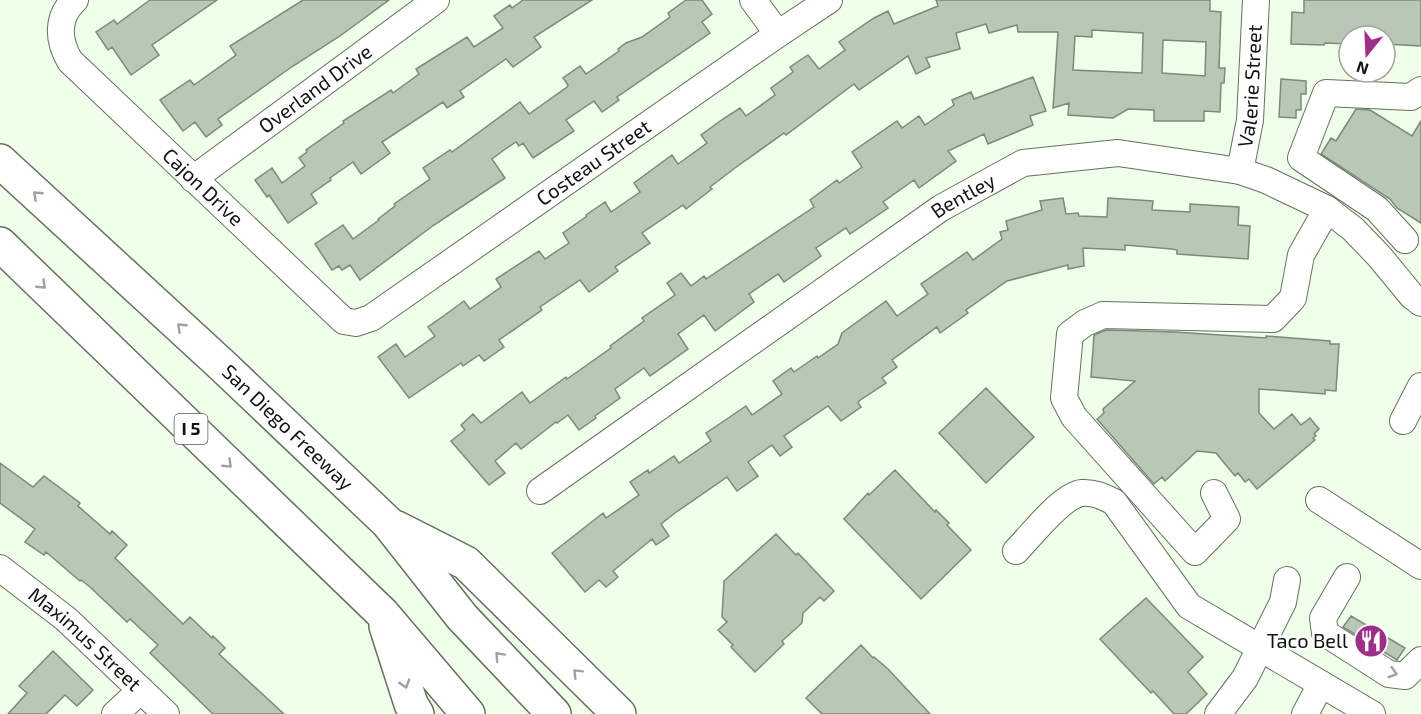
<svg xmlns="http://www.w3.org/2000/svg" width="1421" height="714" font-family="'Exo 2',sans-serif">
	<rect width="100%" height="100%" fill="#efffea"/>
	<path fill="#b9c8b4" stroke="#7c8a77" stroke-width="1.5" fill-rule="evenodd" d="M150,0H217L152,45L159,55L131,75L112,47L108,50L96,32L114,20L117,24Z
		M303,0H389L340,36L293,66L218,119L222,125L206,137L195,122L183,131L160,100L190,80L194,85L236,55L230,46Z
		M523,0H592L534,37L541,47L513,67L506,59L460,91L464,97L447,108L443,102L382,142L390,153L361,174L353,162L330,178L331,180L311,194L317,203L288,223L269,195L267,197L255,180L272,168L282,183L305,166L299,158L307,152L306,150L344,123L343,121L391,90L393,93L419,74L416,69L467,37L474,47L503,28L494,16L510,5L512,8Z
		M686,0H702L712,14L702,22L710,33L617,97L619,100L602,112L594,101L566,120L574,131L533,158L523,143L519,146L516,142L504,150L492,159L505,178L434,225L360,280L350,265L342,270L339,266L332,270L315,244L343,225L353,239L379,220L378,219L395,206L394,204L430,179L423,168L450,150L452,152L520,102L529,114L567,87L568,85L563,78L580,66L586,74L619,51L618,49L626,43L642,37L670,17L668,13Z
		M936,0H1210V11L1221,12L1219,68H1225L1224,83H1221L1220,112L1204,111V121H1154V110L1128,109L1113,118L1068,115L1069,103L1053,108L1058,32H1018L1017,25L989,33L986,24L956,33L960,49L926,58L930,67L916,74L908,56L859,90L854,84L786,135L784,133L735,168L710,187L712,189L686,209L683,205L642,233L650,243L615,267L618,271L589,292L580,280L540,307L542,310L499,340L504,347L484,361L479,355L463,366L461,363L409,398L378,357L396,344L405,357L435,336L428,327L449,312L464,301L470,309L501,287L496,279L539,251L545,259L569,243L563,233L587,216L586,215L605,202L611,212L640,192L634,183L672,155L678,164L707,143L701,135L723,119L740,108L746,116L775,95L771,88L793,72L790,67L808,55L819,69L845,50L839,42L874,18L888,11L894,24L938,6ZM1092,30L1143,33L1142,73L1073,70L1075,36L1092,37ZM1163,40L1206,42L1205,76L1162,73Z
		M1304,0H1421V46L1385,44V36H1349V44L1325,43L1324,45L1291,44L1292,12L1304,13Z
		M1033,77L1046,111L1030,116L1033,125L988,144L984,134L948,151L956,161L919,188L914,180L883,202L888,208L850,234L846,228L816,248L821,256L784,282L778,274L749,294L754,302L715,331L704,315L678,334L688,349L650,376L644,368L615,389L620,398L595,416L596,418L579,430L568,415L557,423L556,422L521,449L516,443L495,461L505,473L489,485L451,441L465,430L461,425L473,414L481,423L522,392L530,403L566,377L567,379L611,348L610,346L644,321L642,318L675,295L667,283L681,273L691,286L704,276L706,279L814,207L810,200L837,180L839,183L862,167L852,152L897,121L902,128L919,116L925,125L954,105L952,100L971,92L974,99Z
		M1281,79L1306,81V94H1301V110H1296V118L1279,117Z
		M1356,109L1370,110L1412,136L1421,121V223L1397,208L1390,199L1321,154L1331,138L1336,141Z
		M1063,198L1066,214L1078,213L1079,216L1107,217L1108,198L1153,201L1152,210L1190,212V204L1239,207L1238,225L1250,226L1248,259L1177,254V250L1172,249L1125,245V250L1083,248L1084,266L1068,269V265L1007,281L966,310L968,313L940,333L937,327L892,360L897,367L882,378L886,383L859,401L858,403L861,407L841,421L828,406L784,436L792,447L780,456L772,445L748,462L758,476L737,491L727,477L675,513L661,524L669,536L656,545L652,539L613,571L618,577L606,587L599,580L585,592L552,553L603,513L606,518L639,495L630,482L648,470L649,473L674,456L679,463L711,441L706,433L721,423L746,406L752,415L782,394L773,381L791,368L794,372L817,356L818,358L838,344L842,333L886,301L897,316L928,294L921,284L967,252L973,260L1002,239L1000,232L1008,230L1006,221L1042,210L1040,201Z
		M1106,330L1175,332L1266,338V336L1330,341V344H1339L1336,391L1325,390V394L1259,389V413L1274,429L1292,414L1301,425L1310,418L1319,429L1314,434L1316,436L1313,438L1315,440L1257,489L1249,479L1245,482L1238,473L1235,476L1216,453L1197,451L1165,481L1162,477L1154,484L1097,419L1104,413L1103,409L1135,381L1091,377L1094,335Z
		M986,388L1034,437L986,483L939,433Z
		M0,463L33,487L44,476L80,503L78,506L110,534L112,531L127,545L115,558L183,624L190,617L212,638L213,636L225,648L219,654L284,714H213L150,653L158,645L130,619L127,622L90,587L81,580L80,581L46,552L44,555L25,542L35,529L0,503Z
		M895,470L935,512L936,510L949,523L947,525L971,550L921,599L844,519L868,493L869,495Z
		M776,534L796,555L798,553L834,591L824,601L820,597L803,613L802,623L782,641L784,644L755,672L731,647L733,645L718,630L727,622L722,617L724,581Z
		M1146,598L1203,657L1188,672L1207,694L1186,714H1174L1153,691L1151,693L1100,639Z
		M1351,616L1405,648L1397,660L1343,627Z
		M861,645L873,658L874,657L888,669L930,714H822L806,698Z
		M53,651L93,690L77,706L65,695L46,714H8L27,693L19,686Z"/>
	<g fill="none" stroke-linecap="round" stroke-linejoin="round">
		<defs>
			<g id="minor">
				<path id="s1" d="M75,0C56,17 58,41 70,61L344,321L356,323L371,318L778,34L829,0"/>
				<path d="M753,0L778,34"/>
				<path id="s2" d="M1240,171L1250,120L1256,0"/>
				<path id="s3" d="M193,179L436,0"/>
				<path d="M1405,240L1377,209L1301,158L1326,93L1411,97L1421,90"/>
				<path d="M1403,421L1421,386"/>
				<path id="s4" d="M540,491L941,208L1023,163L1118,153L1240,171L1266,180L1327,209L1353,229L1379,256L1412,296L1421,303"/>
				<path d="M1214,493L1227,519L1195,552L1074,417L1064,398L1070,334L1085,323L1103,315L1273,319L1293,298L1301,255L1327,209"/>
				<path d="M1319,500L1421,566"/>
				<path d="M1016,551C1031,536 1062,495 1082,493C1093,492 1105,497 1114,502L1189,606L1372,714"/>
				<path id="s5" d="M0,568L66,619L166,714"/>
				<path d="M1347,577L1323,618L1325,633L1389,674L1405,676L1421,660"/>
				<path d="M115,714L141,690"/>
				<path d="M1218,714L1245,678L1283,602L1287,580"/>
				<path d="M1305,714L1321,684"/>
			</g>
			<g id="highway">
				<path id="s6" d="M0,161L224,367L388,523L462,617L554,714"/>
				<path d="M0,244L382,613L468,714"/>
				<path d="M397,528L466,563L619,714"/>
				<path d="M386,626L411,704L417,714"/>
			</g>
		</defs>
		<use href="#minor" stroke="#64715f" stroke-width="28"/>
		<use href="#highway" stroke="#64715f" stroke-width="36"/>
		<use href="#minor" stroke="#fff" stroke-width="26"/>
		<use href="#highway" stroke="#fff" stroke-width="33"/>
	</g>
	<defs><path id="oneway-chevron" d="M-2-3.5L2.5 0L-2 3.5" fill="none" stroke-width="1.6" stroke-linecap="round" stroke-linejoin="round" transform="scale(1.5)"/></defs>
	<g stroke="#9fa19f">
		<use href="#oneway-chevron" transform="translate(37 195) rotate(-137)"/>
		<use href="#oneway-chevron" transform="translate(42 285) rotate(44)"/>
		<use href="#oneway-chevron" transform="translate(181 327) rotate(-137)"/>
		<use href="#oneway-chevron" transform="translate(228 464) rotate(44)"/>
		<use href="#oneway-chevron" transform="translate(499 656) rotate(-133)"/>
		<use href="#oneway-chevron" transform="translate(577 673) rotate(-135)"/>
		<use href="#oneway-chevron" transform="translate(1393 673) rotate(16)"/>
		<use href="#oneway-chevron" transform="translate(405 684) rotate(73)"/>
	</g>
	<defs>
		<symbol id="restaurant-disc" viewBox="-11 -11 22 22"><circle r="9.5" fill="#9f2e8a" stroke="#fff"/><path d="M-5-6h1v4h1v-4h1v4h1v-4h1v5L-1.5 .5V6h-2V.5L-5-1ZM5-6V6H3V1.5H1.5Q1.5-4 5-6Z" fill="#fff"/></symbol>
	</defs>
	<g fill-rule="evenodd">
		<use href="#restaurant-disc" x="1352" y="622" width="38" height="38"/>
	</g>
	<g text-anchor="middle" stroke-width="5" stroke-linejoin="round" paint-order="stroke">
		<rect fill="#fff" stroke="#575a56" stroke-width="1.5" x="174.5" y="414" width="33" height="30" rx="4.5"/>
		<g font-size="18" font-weight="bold" fill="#0f140e">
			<text x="191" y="435">I 5</text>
		</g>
		<g font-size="20" fill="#0f140e" stroke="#fff">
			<text dy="7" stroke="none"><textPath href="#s2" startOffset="86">Valerie Street</textPath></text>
			<text dy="7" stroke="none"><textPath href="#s3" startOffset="152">Overland Drive</textPath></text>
			<text dy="7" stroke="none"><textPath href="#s1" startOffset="744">Costeau Street</textPath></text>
			<text dy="7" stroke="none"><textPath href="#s1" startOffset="250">Cajon Drive</textPath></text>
			<text dy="7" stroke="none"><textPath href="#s4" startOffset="516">Bentley</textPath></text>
			<text dy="7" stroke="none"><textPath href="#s6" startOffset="392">San Diego Freeway</textPath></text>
			<text dy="7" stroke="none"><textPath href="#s5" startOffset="111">Maximus Street</textPath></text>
		</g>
		<g font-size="20" fill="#0f140e" stroke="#fff" text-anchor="end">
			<text x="1348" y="648">Taco Bell</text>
		</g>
	</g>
	<g transform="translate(1367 54) rotate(198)"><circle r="28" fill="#ffffff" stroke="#9fa19f" stroke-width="1.5"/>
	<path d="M0-4.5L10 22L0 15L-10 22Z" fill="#9f2e8a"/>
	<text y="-9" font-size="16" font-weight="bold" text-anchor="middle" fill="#0f140e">N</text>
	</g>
</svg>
